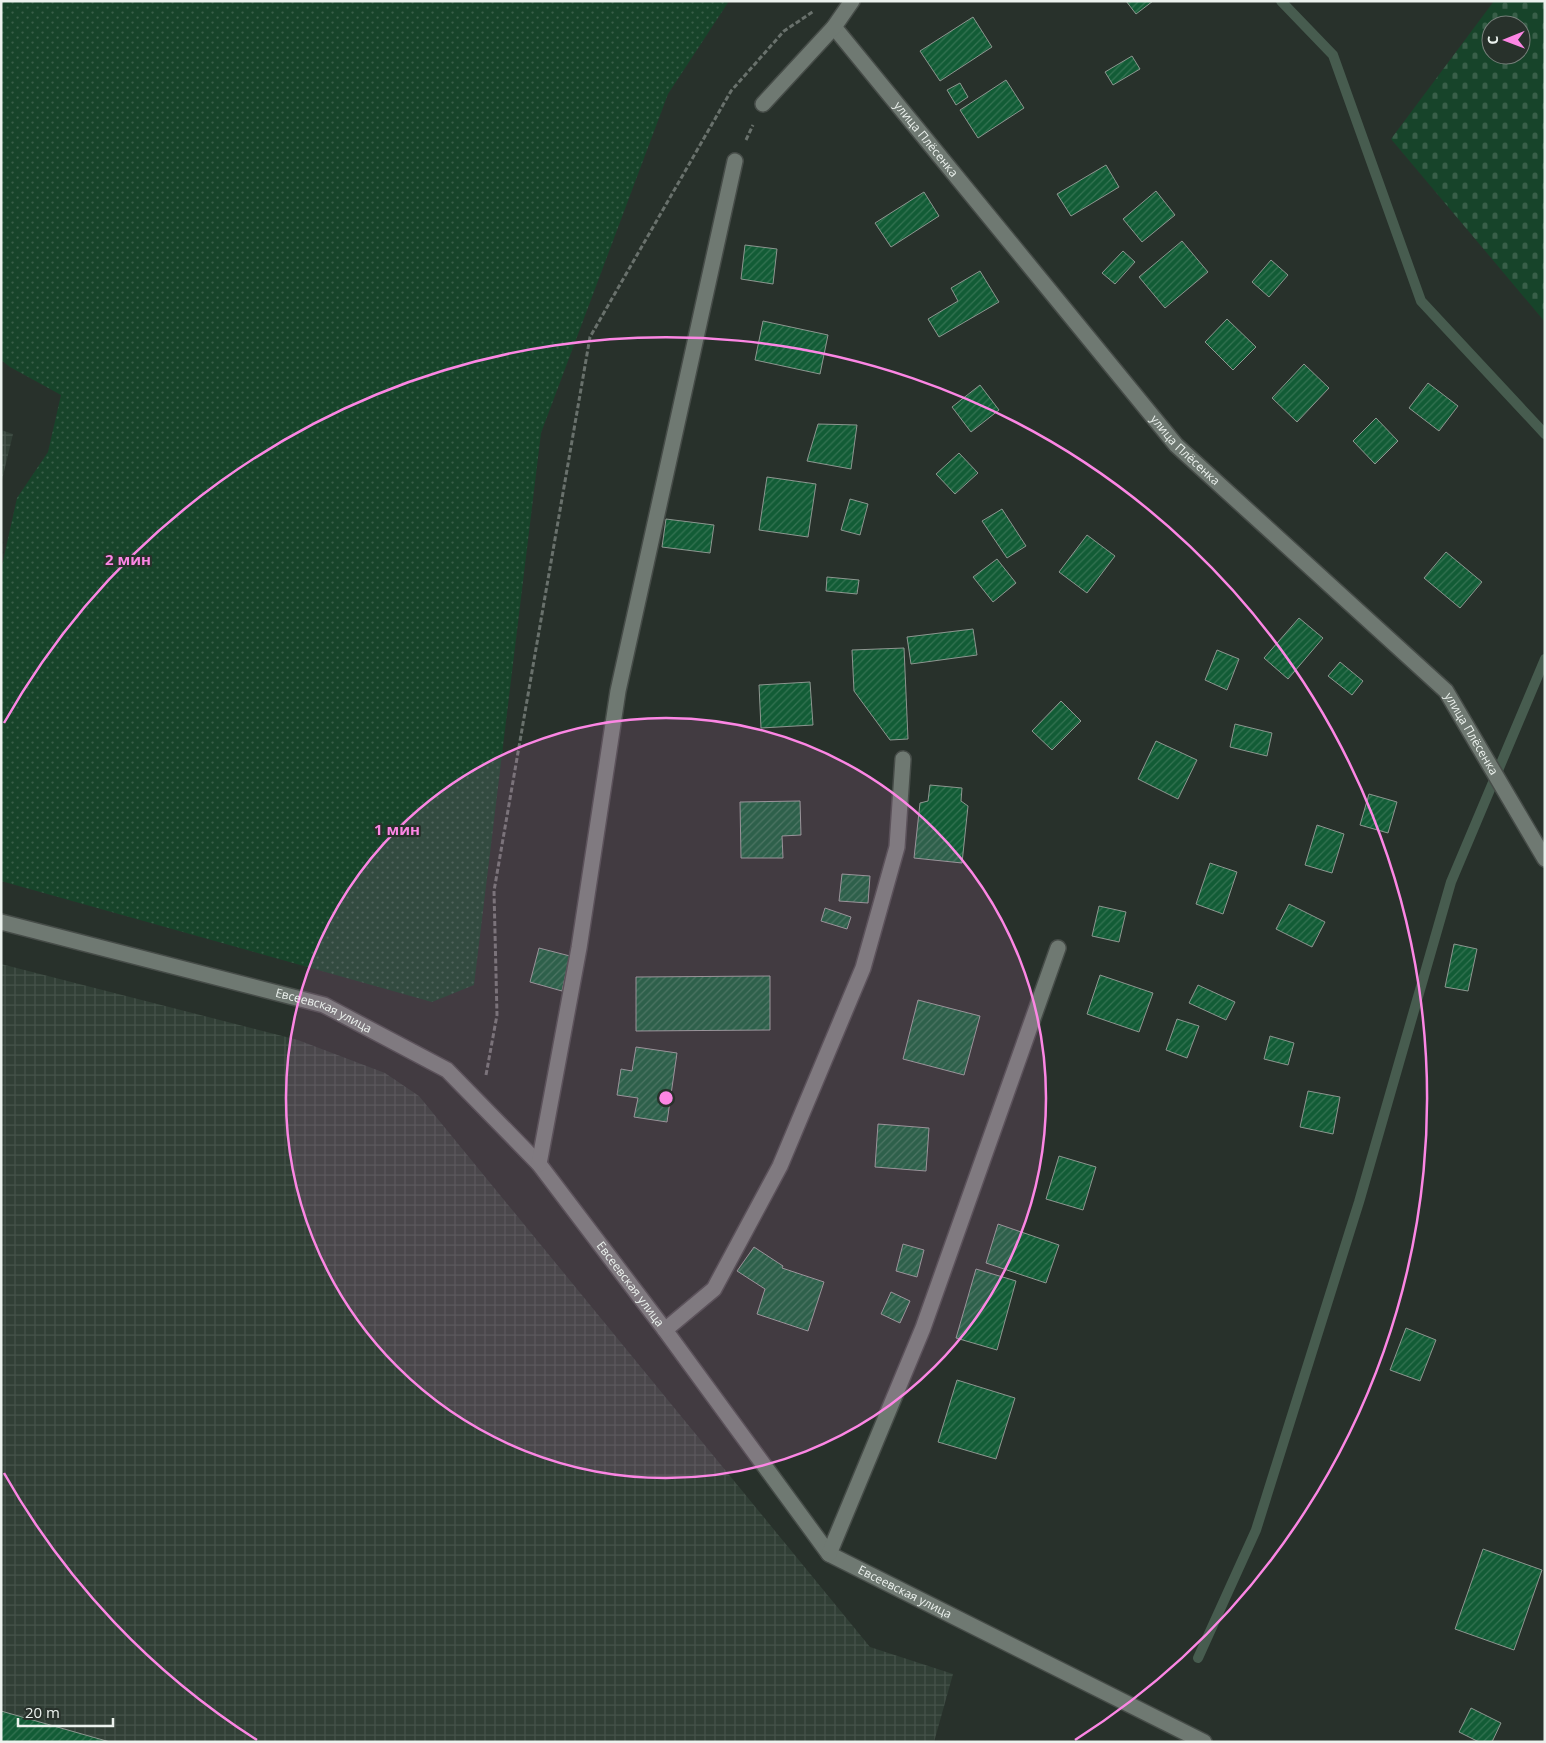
<svg xmlns="http://www.w3.org/2000/svg" width="1546" height="1743" font-family="'Open Sans',sans-serif">
	<defs>
		<pattern id="industrial-grid" width="8" height="8" patternUnits="userSpaceOnUse" patternTransform="scale(1.25)"><rect width="8" height="8" fill="#313f36"/><path d="M0 4h8M4 0v8" fill="none" stroke="#45524a"/></pattern>
		<pattern id="grass-dots" width="8" height="8" patternUnits="userSpaceOnUse" patternTransform="scale(1.25)"><rect width="8" height="8" fill="#17442a"/><path d="M2 2h.1M6 6h.1" fill="none" stroke="#395f49" stroke-width="1.8" stroke-linecap="round"/></pattern>
		<pattern id="cemetery-stones" width="16" height="16" patternUnits="userSpaceOnUse" patternTransform="scale(1.25)"><rect width="16" height="16" fill="#17442a"/><path d="M2 7V4a2 2 0 0 1 4 0v3zM10 15v-3a2 2 0 0 1 4 0v3z" fill="#395f49"/></pattern>
		<pattern id="building-hatch" width="6" height="6" patternUnits="userSpaceOnUse" patternTransform="scale(1.25)"><rect width="6" height="6" fill="#125c36"/><path d="M-1 1l2-2M0 6l6-6M5 7l2-2" fill="none" stroke="#357453"/></pattern>
	</defs>
	<rect width="100%" height="100%" fill="#28312b"/>
	<path fill="url(#industrial-grid)" d="M1,430L13,434L1,484Z
		M1,964L298,1040L385,1073L419,1096L870,1647L953,1674L934,1742H1Z"/>
	<path fill="url(#grass-dots)" d="M1,1H729L668,94L541,433L474,985L432,1002L1,881V570L17,498L48,452L61,395L10,367L1,360Z"/>
	<path fill="url(#cemetery-stones)" fill-rule="evenodd" d="M1494,1H1545V322L1391,139ZM1491,25H1521V55H1491Z"/>
	<g fill="none" stroke-linecap="round" stroke-linejoin="round">
		<path stroke="#475c4f" stroke-width="10" d="M1281,1L1333,55L1421,301L1545,434
			M1198,1658L1256,1530L1359,1202L1451,882L1545,659"/>
	</g>
	<path fill="url(#building-hatch)" stroke="#8d9690" d="M1126,1H1153L1136,14Z
		M973,17L992,47L940,81L920,51Z
		M1132,56L1140,69L1113,85L1105,72Z
		M1006,80L1024,108L978,138L960,110Z
		M960,83L968,97L956,105L947,90Z
		M1106,165L1119,187L1071,216L1057,194Z
		M1156,191L1175,215L1142,242L1123,219Z
		M924,192L939,216L891,247L875,223Z
		M1182,241L1208,272L1165,308L1139,277Z
		M745,245L777,249L773,284L741,279Z
		M1123,251L1135,262L1115,284L1102,273Z
		M1271,260L1288,275L1269,297L1252,282Z
		M980,271L999,302L939,337L928,319L958,301L951,288Z
		M1227,319L1256,347L1233,370L1205,342Z
		M763,321L828,335L820,374L755,360Z
		M1304,364L1329,388L1297,422L1272,398Z
		M1428,383L1458,406L1439,431L1409,408Z
		M980,385L999,410L971,432L952,407Z
		M1376,418L1398,441L1375,464L1353,441Z
		M818,424L857,425L851,469L807,461Z
		M959,453L978,473L955,494L936,474Z
		M767,477L816,484L808,537L759,530Z
		M850,499L868,504L860,535L841,530Z
		M1002,509L1026,546L1007,558L982,521Z
		M666,519L714,525L710,553L662,547Z
		M1087,535L1115,556L1087,593L1059,572Z
		M1446,552L1482,582L1460,608L1424,578Z
		M997,559L1016,583L993,602L973,577Z
		M827,577L859,580L857,594L826,591Z
		M1299,618L1323,638L1288,679L1264,658Z
		M973,629L977,655L911,664L907,637Z
		M904,648L908,739L890,740L854,691L852,650Z
		M1217,650L1239,659L1227,690L1205,680Z
		M1340,662L1363,681L1352,695L1328,676Z
		M810,682L813,725L761,728L759,685Z
		M1061,701L1081,721L1052,750L1032,731Z
		M1235,724L1272,733L1267,756L1230,747Z
		M1156,741L1197,760L1178,799L1138,779Z
		M930,785L962,788L961,801L968,806L962,863L914,858L920,803L928,801Z
		M1369,794L1397,802L1388,833L1360,825Z
		M800,801L801,835L782,836L783,858H741L740,802Z
		M1317,825L1344,834L1332,873L1305,865Z
		M1210,863L1237,872L1223,914L1196,904Z
		M842,874L870,876L868,903L839,901Z
		M1289,904L1325,922L1312,947L1276,929Z
		M1099,906L1126,912L1119,942L1092,936Z
		M825,908L851,917L847,929L821,921Z
		M1454,944L1477,949L1468,991L1445,987Z
		M539,948L570,956L562,991L530,982Z
		M1100,975L1153,993L1139,1032L1087,1014Z
		M770,976V1030L636,1031V977Z
		M1198,985L1235,1002L1226,1020L1189,1003Z
		M918,1000L980,1016L964,1075L903,1059Z
		M1177,1019L1199,1026L1187,1058L1166,1050Z
		M1270,1036L1294,1043L1288,1065L1264,1059Z
		M636,1047L677,1053L667,1122L634,1117L638,1098L617,1095L621,1069L632,1071Z
		M1308,1091L1340,1097L1333,1134L1300,1127Z
		M878,1124L929,1128L926,1171L875,1167Z
		M1059,1156L1096,1167L1083,1210L1046,1199Z
		M998,1224L1059,1245L1046,1283L986,1263Z
		M903,1244L924,1250L917,1277L896,1271Z
		M754,1247L783,1266L782,1268L824,1282L808,1331L757,1314L765,1289L737,1271Z
		M976,1269L1016,1281L997,1350L956,1338Z
		M891,1292L910,1301L900,1323L881,1314Z
		M1406,1328L1436,1340L1420,1381L1390,1370Z
		M957,1380L1015,1398L996,1459L938,1442Z
		M1483,1549L1542,1570L1514,1650L1455,1629Z
		M1471,1708L1501,1723L1492,1742H1479L1459,1732Z
		M1,1711L110,1742H1Z"/>
	<g fill="none" stroke-linecap="round" stroke-linejoin="round">
		<defs>
			<g id="minor">
				<path id="s1" d="M834,27L1176,445L1446,691L1545,859"/>
				<path d="M763,104L834,27L852,1"/>
				<path id="s2" d="M1,922L324,1005L447,1070L539,1164L665,1330L829,1554L1204,1742"/>
				<path d="M539,1164L579,948L618,691L735,161"/>
				<path d="M665,1330L714,1289L780,1166L863,968L897,847L903,759"/>
				<path d="M829,1554L923,1328L1058,948"/>
			</g>
		</defs>
		<use href="#minor" stroke="#464c48" stroke-width="18"/>
		<path stroke="#69716c" stroke-width="3" stroke-dasharray="5 2.5" stroke-linecap="butt" d="M746,140L753,125
			M486,1075L497,1015L494,891L590,337L731,91L784,31L814,11"/>
		<use href="#minor" stroke="#6f7972" stroke-width="15"/>
	</g>
	<circle cx="666" cy="1098" r="380" fill="#fc86e4" fill-opacity=".12"/>
	<g fill="none" stroke="#fc86e4" stroke-width="2.5">
		<circle cx="666" cy="1098" r="380"/>
		<path d="M257 1740A761 761 0 0 1 4 1473M4 723A761 761 0 1 1 1075 1740"/>
	</g>
	<g text-anchor="middle" stroke-width="4.5" stroke-linejoin="round" paint-order="stroke">
		<g font-size="12" fill="#ecf2ee" stroke="#28312b">
			<text dy="4" stroke="none"><textPath href="#s1" startOffset="145">улица Плёсенка</textPath></text>
			<text dy="4" stroke="none"><textPath href="#s1" startOffset="550">улица Плёсенка</textPath></text>
			<text dy="4" stroke="none"><textPath href="#s1" startOffset="955">улица Плёсенка</textPath></text>
			<text dy="4" stroke="none"><textPath href="#s2" startOffset="335">Евсеевская улица</textPath></text>
			<text dy="4" stroke="none"><textPath href="#s2" startOffset="755">Евсеевская улица</textPath></text>
			<text dy="4" stroke="none"><textPath href="#s2" startOffset="1175">Евсеевская улица</textPath></text>
		</g>
	</g>
	<circle cx="666" cy="1098" r="8" fill="#fc86e4" stroke="#28312b" stroke-width="2.5"/>
	<g font-size="15" text-anchor="middle" font-weight="bold" fill="#fc86e4" stroke="#28312b" stroke-width="4.5" stroke-linejoin="round" paint-order="stroke">
		<text x="128" y="565">2 мин</text>
		<text x="397" y="835">1 мин</text>
	</g>
	<rect width="1546" height="1743" fill="none" stroke="#ecf2ee" stroke-width="5"/>
	<g transform="translate(1506 40) rotate(269)"><circle r="24" fill="#28312b" stroke="#767e79"/>
	<path d="M0-4L9 19L0 12L-9 19Z" fill="#fc86e4"/>
	<text y="-8" font-size="14" font-weight="bold" text-anchor="middle" fill="#ecf2ee">С</text>
	</g>
	<path d="M18 1718v8h95v-8" fill="none" stroke="#ecf2ee" stroke-width="2.5"/>
	<text x="25" y="1718" font-size="15" fill="#ecf2ee" stroke="#28312b" stroke-width="4" paint-order="stroke">20 m</text>
</svg>
